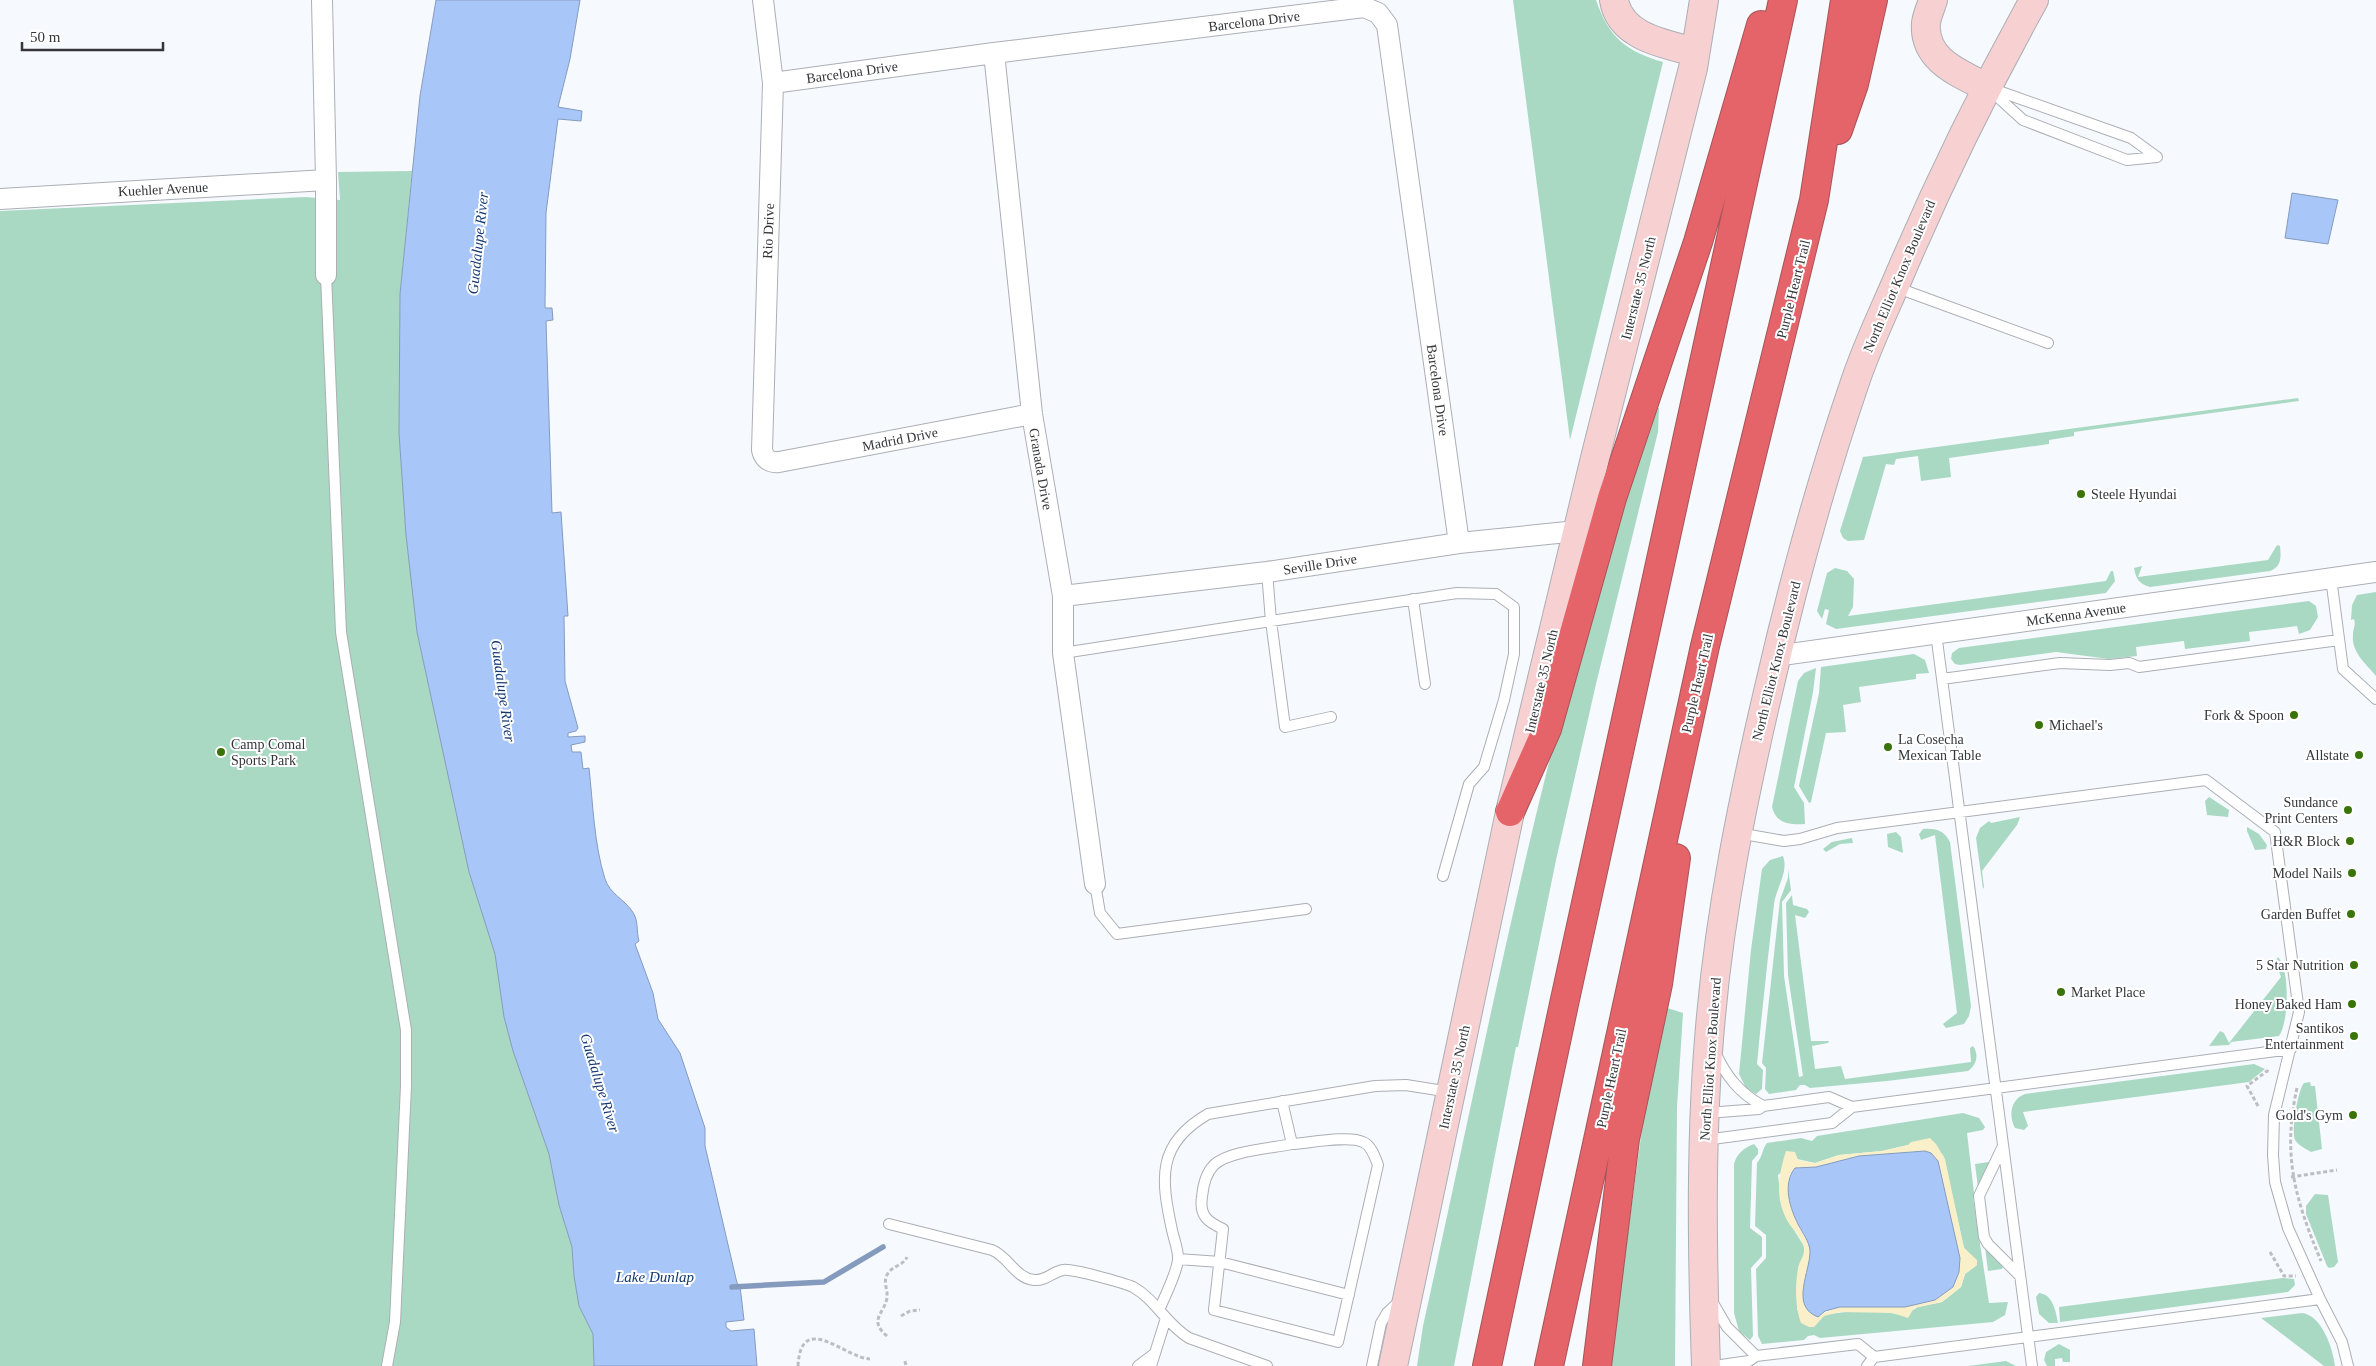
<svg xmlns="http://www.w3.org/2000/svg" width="2376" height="1366" font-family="'Times New Roman',serif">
	<rect width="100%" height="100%" fill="#f6f9fe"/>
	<path fill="#a9d9c3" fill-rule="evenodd" d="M1513,0H1596C1609,38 1626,51 1663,62L1570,440Z
		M412,171L400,294L399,433L406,535L417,632L469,872L495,954L504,1017L513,1051L549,1154L559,1205L572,1247L574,1276L579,1306L593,1334L594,1366H0V211L305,197L340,200L338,172Z
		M2298,398L2299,401L2074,432V436L2049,440V444L1949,458L1951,477L1921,481L1918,456L1896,459L1894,465L1886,464L1864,540L1848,541L1843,538L1840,531L1863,457Z
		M1656,407L1659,408L1658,432L1596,684L1556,860L1518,1047H1516L1454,1366H1417L1423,1326C1472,1106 1515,884 1574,666C1597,579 1627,493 1656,407Z
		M2277,545L2280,546C2281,557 2282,566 2270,571L2150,587C2139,584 2136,579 2134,568L2142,566L2138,577L2268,560Z
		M1835,568L1847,571L1854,579L1853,607L1848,616L2106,581L2111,571H2113L2115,581L2106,593L1836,629L1826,624L1829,610L1825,609L1822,619L1817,611L1827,573Z
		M2376,592V676C2366,664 2351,652 2353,635C2353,628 2356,626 2354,619L2351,620L2352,605L2357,595Z
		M2309,601L2316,606L2318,617L2310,630L2299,634L2297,626L2249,632L2250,641L2185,649L2184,641L2136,647L2137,656L2109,659L2056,652L1960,665L1955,664L1951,659L1952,653L1959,648Z
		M1914,654L1925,660L1929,673L1916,674V679L1859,687L1861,702L1843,705L1846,732L1826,733L1811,802L1809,803L1799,786L1819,693L1821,667Z
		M1816,668L1813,692L1794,787L1804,803L1805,824C1790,825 1776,824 1772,807L1798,681L1804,673Z
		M2209,797L2229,810L2228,817L2207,815L2205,801Z
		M2020,817L2017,825L1982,871L1984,887L1983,889L1976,838L1980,828L1989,821L1991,823Z
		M2247,827L2259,834L2267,845L2266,849L2255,850L2247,831Z
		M1923,829C1935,828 1944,830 1950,842L1971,1006L1969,1016L1964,1024L1946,1028L1943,1024L1957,1013L1935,835L1921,840L1919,834Z
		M1896,832L1901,837L1903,853L1888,847L1887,834Z
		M1852,838L1853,843L1840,844L1826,852L1823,849L1832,842Z
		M1783,856C1789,872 1776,888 1774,904C1768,957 1762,1010 1757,1064L1763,1070L1762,1089L1756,1094L1746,1088L1739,1074L1751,950L1762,869L1770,860Z
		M1788,869L1791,890L1782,902L1784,976L1799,1077L1803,1076L1788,975L1786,903L1792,895L1793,905L1807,909L1809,912L1805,918L1795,915L1811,1041H1829L1828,1043L1812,1046L1815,1069L1841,1066L1845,1079L1971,1062L1970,1048L1973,1046C1979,1054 1977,1065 1968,1071L1887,1081L1810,1088L1805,1085H1800L1796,1090L1769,1094L1765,1089L1766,1068L1762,1063L1780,900L1788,878Z
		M2278,957C2290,969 2289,1022 2279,1036L2231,1042L2229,1045L2209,1046L2220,1031L2224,1033L2229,1043L2281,977L2275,961Z
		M1664,1007L1683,1013L1677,1107L1675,1366H1610L1645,1107Z
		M2254,1064L2265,1069L2249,1082L2023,1112L2028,1126L2024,1130L2015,1128C2008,1115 2011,1099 2025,1094Z
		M2310,1082L2311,1086H2315L2322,1149L2311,1152C2306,1149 2298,1145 2295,1140C2291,1132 2298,1089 2304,1083Z
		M1963,1113L1979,1118L1985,1127L1983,1130L1967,1133L1974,1193L1973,1198L1989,1303L2008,1302L2005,1315L1993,1322L1820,1338L1814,1335L1808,1336L1804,1340L1762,1344L1758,1336L1756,1269L1766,1258V1235L1755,1226L1757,1163C1763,1156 1762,1149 1767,1143L1801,1138L1812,1141L1817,1136ZM1908,1145L1943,1155L1964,1248L1976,1260L1977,1265L1965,1274L1961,1287L1942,1302L1918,1307L1903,1316C1884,1309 1849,1311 1829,1314C1821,1315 1811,1321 1803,1324L1797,1309L1798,1270L1804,1255V1246L1787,1219L1781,1202L1778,1175L1797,1159L1815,1163L1839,1155L1882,1151Z
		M1754,1144L1758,1149V1154L1752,1161L1750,1228L1762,1237V1256L1751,1268L1753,1336L1750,1340L1739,1331L1734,1313V1164C1737,1153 1744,1148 1754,1144Z
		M1989,1162L1990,1163L1978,1188L1975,1164Z
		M2315,1194L2328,1195L2338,1262L2334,1267L2329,1268L2327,1266L2306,1214V1206Z
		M1985,1247L2003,1266L2002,1269L1988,1271Z
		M2283,1278L2294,1279L2295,1285L2288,1292L2060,1322L2059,1307Z
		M2039,1293C2053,1294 2056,1312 2058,1323H2049L2039,1314L2036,1297Z
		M2302,1313C2322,1315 2333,1349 2335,1366H2324L2261,1318Z
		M2059,1344L2070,1350V1362H2063L2062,1358L2055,1359V1366H2047L2044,1360L2046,1352Z
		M2006,1361L2016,1366H1968Z"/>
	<path fill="#f9f0ca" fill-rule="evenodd" d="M1930,1138L1936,1144L1945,1159L1964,1248L1977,1260V1265L1965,1274L1961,1287L1942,1302L1914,1308L1908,1318L1893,1313L1840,1312L1824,1316L1814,1327H1809L1801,1323C1795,1307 1795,1285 1798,1269C1799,1261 1805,1256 1804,1248C1803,1240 1795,1231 1790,1225C1774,1200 1778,1177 1786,1151L1795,1152L1798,1160L1815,1163L1839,1155L1882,1151L1908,1145L1911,1142ZM1925,1151L1931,1153L1938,1161L1960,1258L1953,1287L1935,1300L1905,1307H1840L1815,1316C1791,1295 1811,1275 1810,1250C1809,1241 1802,1234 1799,1226C1792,1211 1785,1189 1790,1174L1804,1167H1816L1859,1156Z"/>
	<path fill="#a8c7f8" stroke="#859bbe" d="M436,0H580L570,59L558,107L582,111L581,121L558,119L546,213L545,308H552L553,320L546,321L552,513L561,512L568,616H564L565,681L578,728L576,731L568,733V737L585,736V742L571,745L572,752H581L583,769L589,768C593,804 594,844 605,879C610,894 624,899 632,911C639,920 636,931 639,941L635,944L653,993L658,1019L680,1053L705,1128V1146L737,1283L740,1286L744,1320L726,1322V1327L731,1331L754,1329L757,1366H594L593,1334L579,1306L574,1276L572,1247L559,1205L549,1154L513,1051L504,1017L495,954L469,872L417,632L406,535L399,433L400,294L420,96Z
		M2292,193L2338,200L2328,244L2285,238Z
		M1925,1151L1931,1153L1938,1161L1960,1258L1959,1272L1953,1287L1935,1300L1905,1307H1840L1825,1311L1818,1317C1789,1306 1811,1271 1810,1250C1809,1242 1803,1233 1799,1226C1790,1209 1782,1184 1795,1168L1816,1167L1859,1156Z"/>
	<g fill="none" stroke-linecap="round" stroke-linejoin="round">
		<path stroke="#859bbe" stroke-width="5.5" d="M732,1287L824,1282L883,1247"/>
		<defs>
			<path id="service" d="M1990,88L2131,138L2157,157
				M1989,89L2023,120L2127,160L2157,157
				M326,275L341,632L406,1030V1086L395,1322L387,1366
				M1895,287L2048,343
				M1267,572L1271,621L1457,593L1496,594L1514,607V654L1504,700L1484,767L1469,784L1443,876
				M2331,578L2343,669L2376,699
				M1413,599L1425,684
				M1936,633L2032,1366
				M1063,653L1271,621L1285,727L1331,717
				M1942,679L2060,663L2110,665L2129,663L2139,667L2339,640
				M1738,833L1784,841L1800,839L1837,828L2206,780L2275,832L2299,1012L2274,1115L2273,1155L2275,1182L2288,1228L2320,1299L2342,1342L2348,1366
				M1095,884L1100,913L1117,934L1306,909
				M1715,1052C1726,1076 1739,1093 1763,1106
				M1282,1101L1292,1144C1309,1143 1349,1135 1363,1142C1371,1145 1375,1157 1378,1165L1338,1342L1214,1310L1223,1229C1208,1222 1199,1216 1202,1197C1203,1186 1206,1173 1214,1165C1228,1151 1273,1148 1292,1144
				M1707,1113L1759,1109L1763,1106L1829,1097L1852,1107L2291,1049
				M1705,1140L1832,1123L1852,1107
				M2002,1148L1979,1196L1984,1237L1988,1244L2020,1276
				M889,1224L992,1250C1009,1257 1015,1278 1034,1280C1046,1281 1052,1272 1063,1270C1071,1268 1124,1283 1133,1287C1155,1299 1167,1325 1189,1338L1267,1366
				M1178,1259L1220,1262L1349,1295
				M1713,1303L1727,1327L1756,1356
				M1159,1310C1165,1296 1176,1275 1178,1260C1179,1252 1174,1239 1172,1230C1161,1179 1156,1144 1208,1114L1375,1086L1406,1085L1450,1092
				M1138,1366L1154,1354
				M1151,1366L1166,1318
				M1372,1366L1381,1323L1387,1313L1400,1301
				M1714,1366L1749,1361L1756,1356L1858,1344L1874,1357
				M1867,1366L1874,1357L2320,1299"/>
			<path id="minor" d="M322,0L326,180V275
				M763,0L773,83L762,450C764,459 770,463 779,462L1032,414
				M994,53L1032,414L1063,596V653L1095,884
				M773,83L994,53L1364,7L1378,13L1387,25L1459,543
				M0,199L326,180
				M1063,596L1267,572L1459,543L1577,531
				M1776,656L2376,572"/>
			<path id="secondary" d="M1614,0C1620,37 1665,44 1695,52
				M1933,0C1931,7 1927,15 1926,23C1923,60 1959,73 1986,87
				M1393,1366L1510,812L1595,458L1693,68L1704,0
				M1706,1366C1702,1250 1700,1132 1711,1016C1721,906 1743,799 1768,692C1792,587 1820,484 1855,382C1867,346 1884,311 1899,276C1939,182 1984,90 2034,0"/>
			<path id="motorway" d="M1838,130L1854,84L1873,0
				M1510,812L1547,729L1612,498L1698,242L1761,25
				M1487,1366L1564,1004L1783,0
				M1549,1366L1705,646L1814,200L1845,0
				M1597,1366L1625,1139L1658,984L1676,858"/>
		</defs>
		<use href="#service" stroke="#abafb5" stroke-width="12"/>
		<use href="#minor" stroke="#abafb5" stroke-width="22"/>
		<use href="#secondary" stroke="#abafb5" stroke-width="30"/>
		<use href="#motorway" stroke="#a65458" stroke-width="30"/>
		<path stroke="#bcbec3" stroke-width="3" stroke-dasharray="4 2.5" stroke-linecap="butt" d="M2297,1088C2282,1155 2295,1199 2321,1261
			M2258,1106L2247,1086L2267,1071L2271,1072
			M2291,1177L2337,1170
			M2270,1252L2284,1276H2296
			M901,1316L910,1311L920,1310
			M887,1336C868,1320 884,1314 887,1298C888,1290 883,1282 887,1275C891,1266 903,1266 907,1257
			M905,1361L906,1366
			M798,1366C801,1310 845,1358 870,1359"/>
		<use href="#service" stroke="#fff" stroke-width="10"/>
		<use href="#minor" stroke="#fff" stroke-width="20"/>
		<use href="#secondary" stroke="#f7d0d2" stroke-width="28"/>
		<use href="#motorway" stroke="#e4646a" stroke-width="28"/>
	</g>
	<g fill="#3a7406" stroke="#fff" stroke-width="2">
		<circle cx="2081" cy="494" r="5"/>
		<circle cx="2294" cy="715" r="5"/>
		<circle cx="2039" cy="725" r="5"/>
		<circle cx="1888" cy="747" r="5"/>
		<circle cx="221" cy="752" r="5"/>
		<circle cx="2359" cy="755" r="5"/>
		<circle cx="2348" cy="810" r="5"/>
		<circle cx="2350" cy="841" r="5"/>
		<circle cx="2352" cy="873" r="5"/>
		<circle cx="2351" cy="914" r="5"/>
		<circle cx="2354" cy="965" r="5"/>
		<circle cx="2061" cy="992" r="5"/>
		<circle cx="2352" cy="1004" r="5"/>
		<circle cx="2354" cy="1036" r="5"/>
		<circle cx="2353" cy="1115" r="5"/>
	</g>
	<g text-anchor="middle" stroke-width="4" stroke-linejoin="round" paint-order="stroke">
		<g font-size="14" fill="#343538" stroke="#fff">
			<text transform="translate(1254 21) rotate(-7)" y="5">Barcelona Drive</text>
			<text transform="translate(852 72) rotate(-8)" y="5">Barcelona Drive</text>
			<text transform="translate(163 189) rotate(-3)" y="5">Kuehler Avenue</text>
			<text transform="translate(768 231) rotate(-88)" y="5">Rio Drive</text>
			<text transform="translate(1899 276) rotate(-67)" y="5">North Elliot Knox Boulevard</text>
			<text transform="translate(1638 288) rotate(-76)" y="5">Interstate 35 North</text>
			<text transform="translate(1793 289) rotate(-76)" y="5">Purple Heart Trail</text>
			<text transform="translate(1438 390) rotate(82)" y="5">Barcelona Drive</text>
			<text transform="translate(900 439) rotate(-11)" y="5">Madrid Drive</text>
			<text transform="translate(1041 469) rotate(80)" y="5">Granada Drive</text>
			<text transform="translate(1320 564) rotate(-9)" y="5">Seville Drive</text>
			<text transform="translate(2076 614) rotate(-8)" y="5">McKenna Avenue</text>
			<text transform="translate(1776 661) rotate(-76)" y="5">North Elliot Knox Boulevard</text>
			<text transform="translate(1541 681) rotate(-77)" y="5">Interstate 35 North</text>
			<text transform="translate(1697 683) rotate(-77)" y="5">Purple Heart Trail</text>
			<text transform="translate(1710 1059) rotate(-86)" y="5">North Elliot Knox Boulevard</text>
			<text transform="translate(1454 1077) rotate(-78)" y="5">Interstate 35 North</text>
			<text transform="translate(1611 1078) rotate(-78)" y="5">Purple Heart Trail</text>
		</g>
		<g font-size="14" fill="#343538" stroke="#fff" text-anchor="end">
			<text x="2091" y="499" text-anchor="start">Steele Hyundai</text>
			<text x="2284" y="720">Fork &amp; Spoon</text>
			<text x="2049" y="730" text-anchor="start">Michael's</text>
			<text x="1898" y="744" text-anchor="start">La Cosecha<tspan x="1898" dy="16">Mexican Table</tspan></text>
			<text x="231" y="749" text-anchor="start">Camp Comal<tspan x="231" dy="16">Sports Park</tspan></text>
			<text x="2349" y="760">Allstate</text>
			<text x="2338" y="807">Sundance<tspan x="2338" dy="16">Print Centers</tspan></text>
			<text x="2340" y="846">H&amp;R Block</text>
			<text x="2342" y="878">Model Nails</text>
			<text x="2341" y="919">Garden Buffet</text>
			<text x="2344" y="970">5 Star Nutrition</text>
			<text x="2071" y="997" text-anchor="start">Market Place</text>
			<text x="2342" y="1009">Honey Baked Ham</text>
			<text x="2344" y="1033">Santikos<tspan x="2344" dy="16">Entertainment</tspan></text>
			<text x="2343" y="1120">Gold's Gym</text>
		</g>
		<g font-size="15" font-style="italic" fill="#153972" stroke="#fff">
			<text transform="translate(478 243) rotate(-84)" y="5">Guadalupe River</text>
			<text transform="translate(503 691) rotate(82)" y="5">Guadalupe River</text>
			<text transform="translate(600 1083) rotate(73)" y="5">Guadalupe River</text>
			<text x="655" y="1282">Lake Dunlap</text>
		</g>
	</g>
	<path d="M22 42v8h141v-8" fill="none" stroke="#343538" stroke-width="2.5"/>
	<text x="30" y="42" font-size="15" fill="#343538" stroke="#ffffff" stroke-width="4" paint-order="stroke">50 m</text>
</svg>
